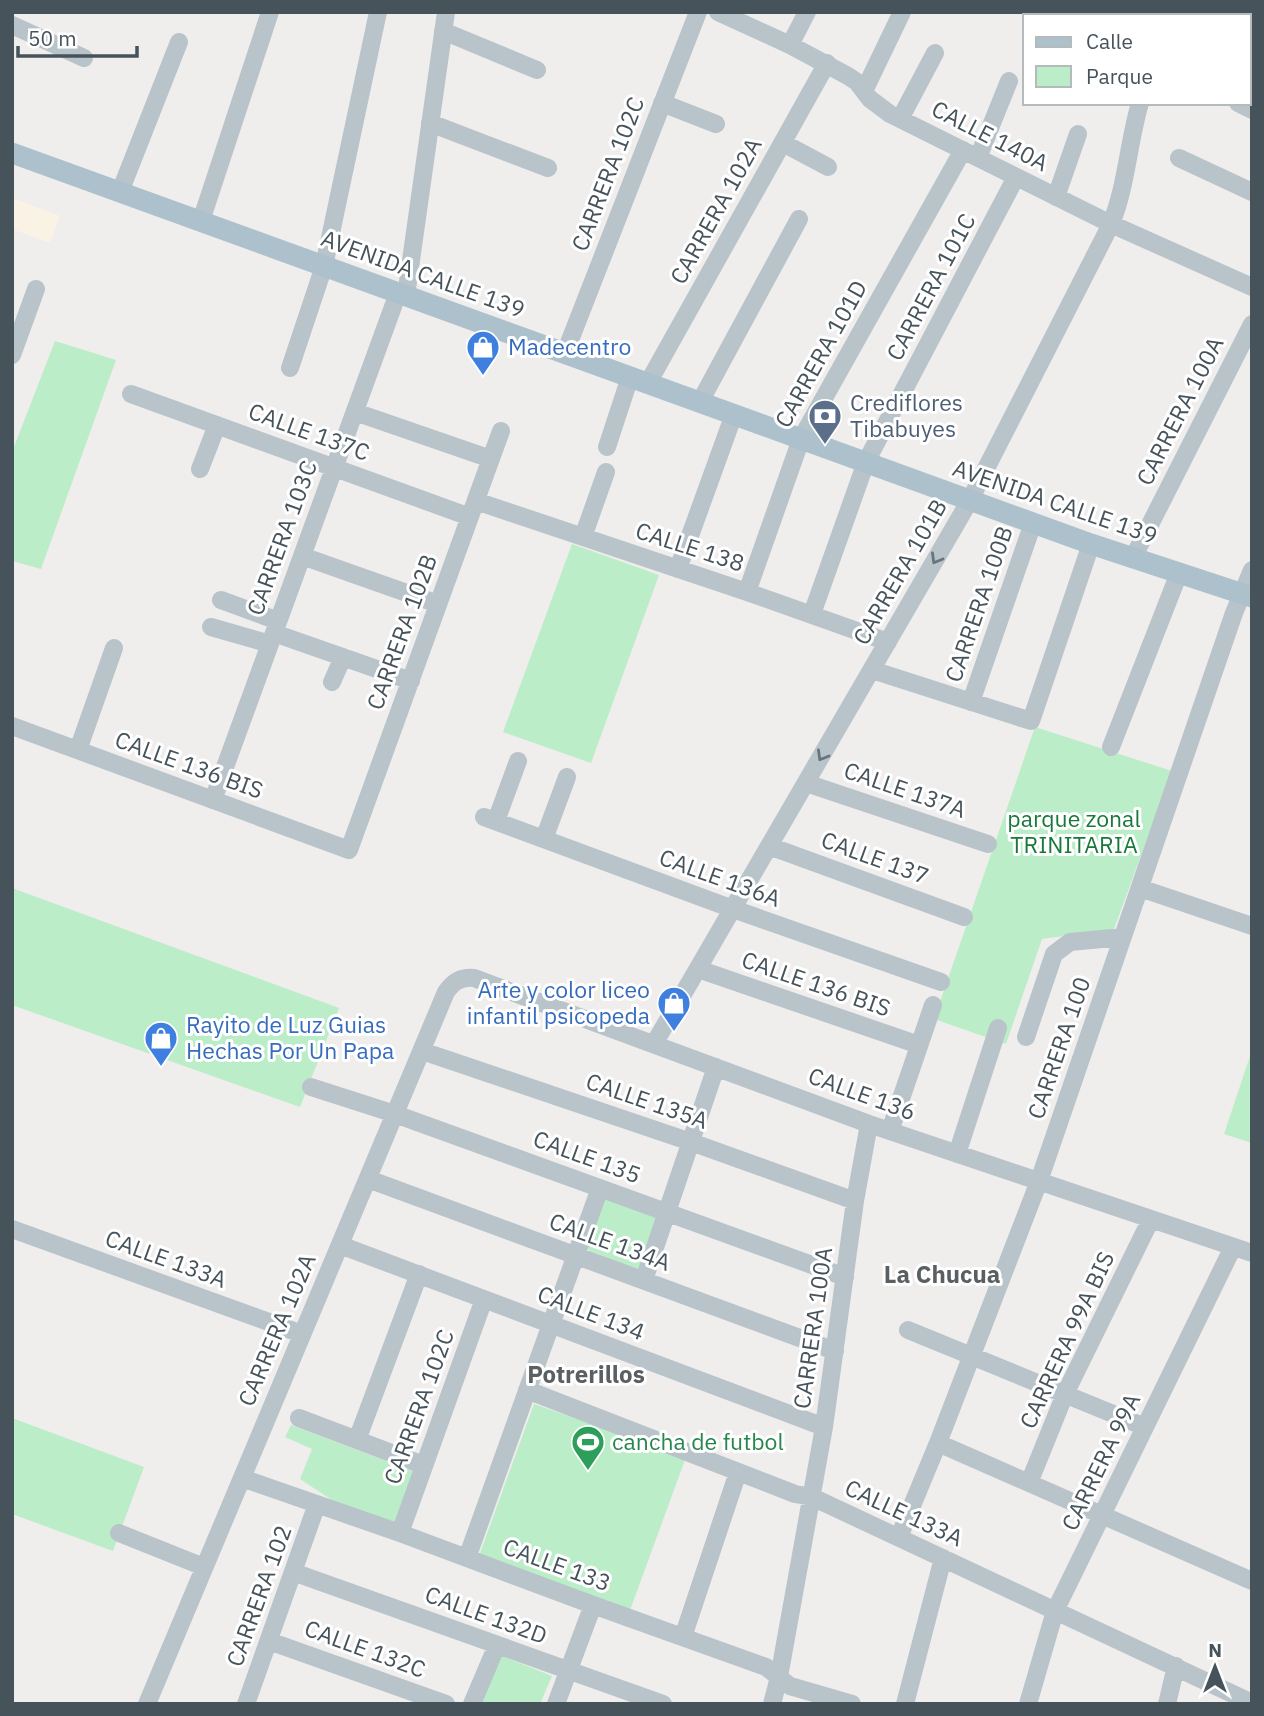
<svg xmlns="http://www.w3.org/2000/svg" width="1264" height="1716" font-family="'IBM Plex Sans',sans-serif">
	<rect width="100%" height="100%" fill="#f0eded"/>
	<path fill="#fbf2e6" d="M12,198L60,216L50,243L12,229Z"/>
	<path fill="#bbedc8" d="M55,341L116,360L41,569L12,561V452Z
		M572,544L659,575L591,763L503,732Z
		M1035,727L1172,771L1114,929L1042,939L1006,1044L934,1019Z
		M12,888L339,1008L300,1107L12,1005Z
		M1252,1050V1143L1224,1134Z
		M604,1196L657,1218L639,1270L586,1249Z
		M534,1404L686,1457L629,1613L479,1556Z
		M12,1418L144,1467L113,1551L12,1514Z
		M291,1425L413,1471L395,1522L338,1504L300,1479L312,1449L285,1437Z
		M500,1655L552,1676L540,1704L482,1703Z"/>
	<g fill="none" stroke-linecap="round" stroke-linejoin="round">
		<path stroke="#b8c4ca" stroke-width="18" d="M718,12L790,45L848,76L857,82L870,99L890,114L1111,224L1252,287
			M1059,12L1066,16
			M1173,16L1174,12
			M12,25L84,58
			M443,31L537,70
			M790,45L807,12
			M864,91L902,12
			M662,103L716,124
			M1238,103L1252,110
			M900,119L935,53
			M430,123L548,168
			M783,143L828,167
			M978,158L1009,81
			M1179,158L1252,192
			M120,192L179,42
			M1056,197L1078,134
			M201,221L270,12
			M406,296L446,12
			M565,353L698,12
			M12,355L36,289
			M290,368L324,266L378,12
			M648,383L827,63
			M131,394L470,517
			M700,402L799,219
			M355,412L491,459
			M607,447L630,377
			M200,469L217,425
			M476,501L747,592L888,642
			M583,537L606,472
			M302,556L438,604
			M1133,558L1252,324
			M678,569L734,414
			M747,592L801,439L963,150
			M221,600L278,621
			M812,614L866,462L1016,177
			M211,627L270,644
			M274,633L411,681
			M872,670L1031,721L1091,544
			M332,682L343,657
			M971,702L1033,523
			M12,726L349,850L501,431
			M1111,747L1179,573
			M78,750L114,648
			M806,783L988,844
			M213,800L398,293
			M484,817L733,909L941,982
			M496,821L518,761
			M544,839L567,777
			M769,846L964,917
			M1140,888L1252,926
			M698,969L919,1045
			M1026,1037L1054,954L1070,942L1123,937
			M654,1044L970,500L1111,224C1127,184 1128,144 1140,103
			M422,1051L691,1142L855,1201
			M311,1087L395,1114L845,1277
			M890,1131L933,1005
			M957,1154L998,1028
			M368,1179L835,1351
			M12,1229L302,1334
			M340,1245L824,1427
			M644,1280L716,1067
			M908,1330L1145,1427
			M527,1390L795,1494L812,1497L1252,1703
			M299,1418L423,1465
			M357,1440L419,1274
			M938,1443L1252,1581
			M242,1478L400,1533L593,1605L766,1667L790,1686L852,1704
			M1029,1483L1065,1394L1151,1219
			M119,1533L204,1567
			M400,1533L484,1299
			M899,1537L938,1443L1039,1181L1234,613L1252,570
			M467,1558L600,1188
			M293,1572L663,1704
			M683,1637L738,1472
			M269,1641L446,1704
			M147,1704L446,992C454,981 461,977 474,978L869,1124L1252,1253
			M246,1704L317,1504
			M472,1704L497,1645
			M556,1704L593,1605
			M772,1704L779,1677L824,1427L855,1201L869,1124
			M905,1704L943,1558
			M1028,1704L1055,1611L1233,1247
			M1167,1704L1176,1666"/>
		<path stroke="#adc1cc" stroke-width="21" d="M12,153L1091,544L1252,597"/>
	</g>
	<defs><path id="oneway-chevron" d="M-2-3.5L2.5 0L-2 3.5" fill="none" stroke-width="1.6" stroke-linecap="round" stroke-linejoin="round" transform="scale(1.75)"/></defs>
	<g stroke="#68757c">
		<use href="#oneway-chevron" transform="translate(936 559) rotate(120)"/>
		<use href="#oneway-chevron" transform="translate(822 756) rotate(120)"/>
	</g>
	<defs>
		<symbol id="shop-pin" viewBox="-11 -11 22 30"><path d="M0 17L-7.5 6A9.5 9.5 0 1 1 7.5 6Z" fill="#3f7fe0" stroke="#fff"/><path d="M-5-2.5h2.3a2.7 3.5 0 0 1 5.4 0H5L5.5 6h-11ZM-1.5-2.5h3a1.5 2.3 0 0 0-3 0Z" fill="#fff"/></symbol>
		<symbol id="bank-pin" viewBox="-11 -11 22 30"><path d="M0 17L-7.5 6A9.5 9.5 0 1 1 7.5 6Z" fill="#5c6f8a" stroke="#fff"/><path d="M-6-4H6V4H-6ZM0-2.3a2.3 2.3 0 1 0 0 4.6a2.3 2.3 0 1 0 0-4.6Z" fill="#fff"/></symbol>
		<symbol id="stadium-pin" viewBox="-11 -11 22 30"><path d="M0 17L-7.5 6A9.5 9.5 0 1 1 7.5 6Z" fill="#2e9e5b" stroke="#fff"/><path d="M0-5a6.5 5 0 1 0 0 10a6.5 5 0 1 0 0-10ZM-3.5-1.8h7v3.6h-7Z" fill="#fff"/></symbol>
	</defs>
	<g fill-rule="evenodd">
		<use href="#shop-pin" x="464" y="328" width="38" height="52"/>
		<use href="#bank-pin" x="806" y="397" width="38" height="52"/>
		<use href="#shop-pin" x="655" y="984" width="38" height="52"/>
		<use href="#shop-pin" x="142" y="1019" width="38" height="52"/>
		<use href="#stadium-pin" x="569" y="1423" width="38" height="52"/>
	</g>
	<g text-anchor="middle" stroke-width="6" stroke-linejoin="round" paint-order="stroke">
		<g font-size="23" fill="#46535a" stroke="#fff">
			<text transform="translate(990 136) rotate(27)" y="8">CALLE 140A</text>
			<text transform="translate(608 174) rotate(-69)" y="8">CARRERA 102C</text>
			<text transform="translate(716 211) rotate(-61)" y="8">CARRERA 102A</text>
			<text transform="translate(423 274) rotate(20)" y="8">AVENIDA CALLE 139</text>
			<text transform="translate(931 287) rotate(-62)" y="8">CARRERA 101C</text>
			<text transform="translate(821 354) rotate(-61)" y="8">CARRERA 101D</text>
			<text transform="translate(1180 411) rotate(-63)" y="8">CARRERA 100A</text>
			<text transform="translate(309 432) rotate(20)" y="8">CALLE 137C</text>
			<text transform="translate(1055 502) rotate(19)" y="8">AVENIDA CALLE 139</text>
			<text transform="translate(282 538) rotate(-70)" y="8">CARRERA 103C</text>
			<text transform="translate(690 547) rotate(18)" y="8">CALLE 138</text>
			<text transform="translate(900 572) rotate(-60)" y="8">CARRERA 101B</text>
			<text transform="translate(979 604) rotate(-71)" y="8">CARRERA 100B</text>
			<text transform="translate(402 632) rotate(-70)" y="8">CARRERA 102B</text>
			<text transform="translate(189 765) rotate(20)" y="8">CALLE 136 BIS</text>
			<text transform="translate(905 790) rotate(19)" y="8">CALLE 137A</text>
			<text transform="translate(875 858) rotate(20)" y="8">CALLE 137</text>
			<text transform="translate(720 878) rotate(20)" y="8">CALLE 136A</text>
			<text transform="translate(816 984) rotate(19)" y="8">CALLE 136 BIS</text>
			<text transform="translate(1059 1048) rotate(-71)" y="8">CARRERA 100</text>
			<text transform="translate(862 1094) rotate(20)" y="8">CALLE 136</text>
			<text transform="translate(647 1101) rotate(19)" y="8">CALLE 135A</text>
			<text transform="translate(587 1157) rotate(20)" y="8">CALLE 135</text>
			<text transform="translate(610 1242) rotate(20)" y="8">CALLE 134A</text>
			<text transform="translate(166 1259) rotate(20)" y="8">CALLE 133A</text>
			<text transform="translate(591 1313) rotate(21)" y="8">CALLE 134</text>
			<text transform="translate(813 1328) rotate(-82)" y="8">CARRERA 100A</text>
			<text transform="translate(277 1330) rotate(-67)" y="8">CARRERA 102A</text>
			<text transform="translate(1067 1340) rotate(-65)" y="8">CARRERA 99A BIS</text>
			<text transform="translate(419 1407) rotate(-70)" y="8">CARRERA 102C</text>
			<text transform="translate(1101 1462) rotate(-64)" y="8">CARRERA 99A</text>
			<text transform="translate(904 1513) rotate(25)" y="8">CALLE 133A</text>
			<text transform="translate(557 1565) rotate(20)" y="8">CALLE 133</text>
			<text transform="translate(259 1596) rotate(-70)" y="8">CARRERA 102</text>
			<text transform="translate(486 1615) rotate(20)" y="8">CALLE 132D</text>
			<text transform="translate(365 1649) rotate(20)" y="8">CALLE 132C</text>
		</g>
		<g font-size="23" fill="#366cbe" stroke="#fff" text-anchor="start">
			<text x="508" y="355">Madecentro</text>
			<text x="650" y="998" text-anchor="end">Arte y color liceo<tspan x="650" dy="26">infantil psicopeda</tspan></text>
			<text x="186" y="1033">Rayito de Luz Guias<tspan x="186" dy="26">Hechas Por Un Papa</tspan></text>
		</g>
		<g font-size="23" fill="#4e5e75" stroke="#fff" text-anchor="start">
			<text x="850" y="411">Crediflores<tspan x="850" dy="26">Tibabuyes</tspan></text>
		</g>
		<g font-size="23" fill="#18793b" stroke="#fff">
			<text x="1074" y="827">parque zonal<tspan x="1074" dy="26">TRINITARIA</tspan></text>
		</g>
		<g font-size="23" fill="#27864d" stroke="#fff" text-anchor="start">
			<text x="612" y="1450">cancha de futbol</text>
		</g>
		<g font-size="24" font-weight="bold" fill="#5a5f62" stroke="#fff">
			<text x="942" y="1283">La Chucua</text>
			<text x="586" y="1383">Potrerillos</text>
		</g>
	</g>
	<rect width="1264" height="1716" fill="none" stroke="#46535a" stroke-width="28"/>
	<rect x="1023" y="14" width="228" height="91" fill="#ffffff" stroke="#b5babd" stroke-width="2"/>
	<rect x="1036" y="37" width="35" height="10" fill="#adc1cc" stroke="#b5babd" stroke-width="2"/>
	<text x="1086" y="49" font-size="21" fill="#46535a">Calle</text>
	<rect x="1036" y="66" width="35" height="21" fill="#bbedc8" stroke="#b5babd" stroke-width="2"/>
	<text x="1086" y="84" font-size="21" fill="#46535a">Parque</text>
	<g transform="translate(1215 1667)" stroke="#ffffff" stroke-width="5" paint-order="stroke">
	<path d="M0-5L12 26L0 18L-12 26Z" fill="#46535a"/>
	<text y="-10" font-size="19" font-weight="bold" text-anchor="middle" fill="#46535a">N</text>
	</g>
	<path d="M18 46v10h119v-10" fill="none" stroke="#46535a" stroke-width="3.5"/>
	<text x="28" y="46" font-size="21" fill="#46535a" stroke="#ffffff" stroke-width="5" paint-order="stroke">50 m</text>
</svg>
